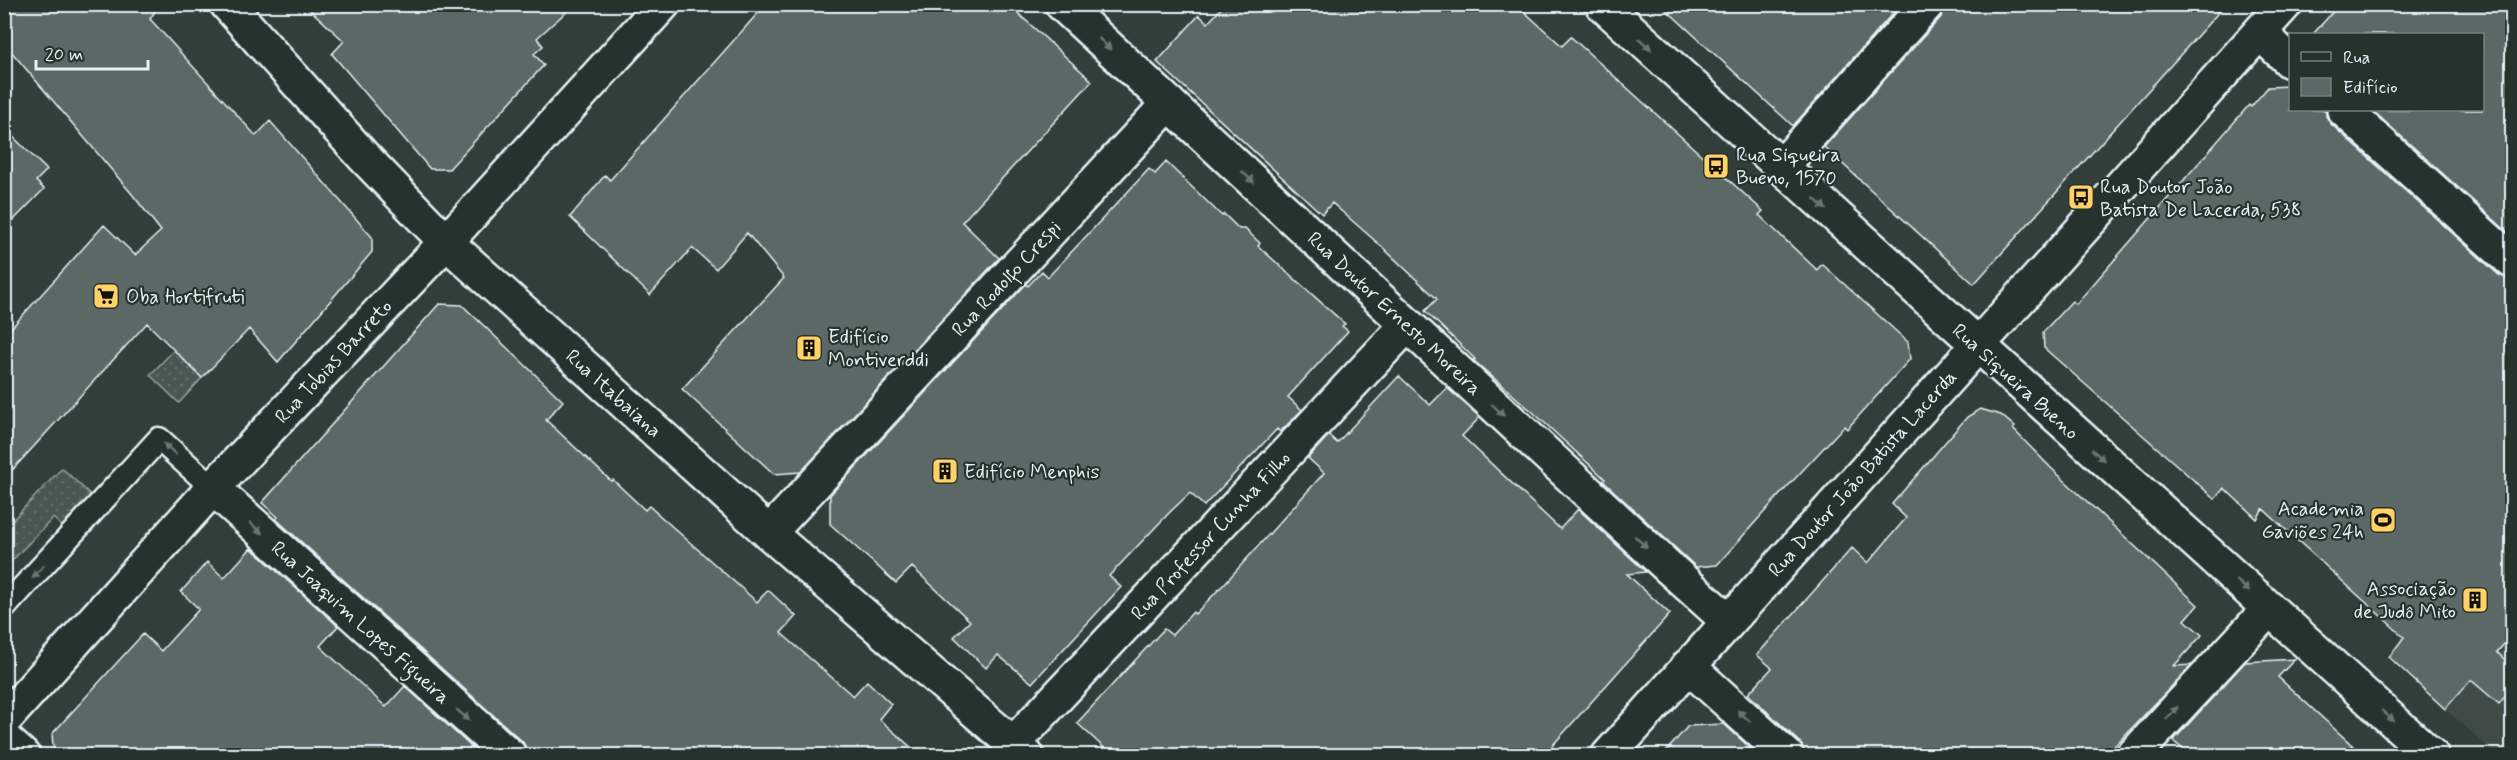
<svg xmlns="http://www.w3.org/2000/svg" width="2517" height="760" font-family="Mynerve,sans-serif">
	<defs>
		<pattern id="garden-dots" width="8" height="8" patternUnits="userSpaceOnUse" patternTransform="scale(1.5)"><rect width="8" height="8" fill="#495651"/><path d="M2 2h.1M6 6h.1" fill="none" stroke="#636f6b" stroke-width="1.8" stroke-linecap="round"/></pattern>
	</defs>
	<rect width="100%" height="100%" fill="#323e39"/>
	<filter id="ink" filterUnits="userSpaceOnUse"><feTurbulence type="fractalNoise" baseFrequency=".0167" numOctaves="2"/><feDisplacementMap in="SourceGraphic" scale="12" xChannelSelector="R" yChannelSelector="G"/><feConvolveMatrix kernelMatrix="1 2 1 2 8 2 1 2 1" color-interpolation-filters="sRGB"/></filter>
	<g filter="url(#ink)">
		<path fill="#3f4b46" d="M2512,635V755H2497L2445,709Z"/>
		<path fill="url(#garden-dots)" stroke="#98a4a4" stroke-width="1.5" d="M174,350L202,378L179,403L150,375Z
			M62,468L96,500L67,531L53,518L5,568V528Z"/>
		<path fill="#5c6865" stroke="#e8f1f8" stroke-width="1.5" d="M4,4H160L150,19L256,136L270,121L372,237V252L278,362L249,329L202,378L147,323L4,479V336L104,225L135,255L161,231L132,194L4,43Z
			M304,4H575L537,38L543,46L534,54L544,65L449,169H430L332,54L344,41Z
			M766,4H1008L1092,81L962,222L999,258L801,472L774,474L682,389L784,278L747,233L716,269L692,248L650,295L570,217L605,175L610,180Z
			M1225,4H1516L1562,46L1571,37L1763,211L1759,215L1817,270L1822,264L1908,342L1910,359L1847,429L1844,426L1775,500L1717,565L1696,567L1603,481L1605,479L1535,414L1473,360L1475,359L1425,311L1437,299L1381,246L1332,203L1322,214L1157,62L1199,15L1208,23Z
			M1660,4H1901L1793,126Z
			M1945,4H2226L1974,284L1824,147L1941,17Z
			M2340,4H2512V236L2372,110H2482V34H2313Z
			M2290,86V110H2326V116L2331,124L2499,275L2512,279V635L2497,652L2512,667V687L2499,704L2471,680L2445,709L2389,657L2404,637L2263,509L2257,519L2224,488L2215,499L2044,348L2043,332L2072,301L2076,304L2249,105L2251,107L2268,87Z
			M4,128L47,170L36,181L44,189L4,230Z
			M1166,162L1222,216L1224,214L1239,229H1245L1260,243L1258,246L1345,324L1342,326L1348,331L1288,397L1302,410L1280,432L1277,429L1204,506L1190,493L1170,512L1109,576L1121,587L1032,683L998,655L986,668L954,637L970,621L912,567L896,583L830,524V495L1026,284L1028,286L1042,271L1048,277L1149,169L1155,174Z
			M439,304L462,305L563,401L546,420L611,481L613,480L645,510L649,506L757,602L768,590L796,616L781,633L853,696L867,681L891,704L879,719L921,756H528L523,742L276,519L278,517L262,503Z
			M1399,376L1430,405L1447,388L1480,417L1462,436L1560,529L1578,509L1646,572L1627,574L1670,614L1543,756H1113L1077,723L1164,629L1172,635L1193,612L1195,614L1225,583L1324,473L1308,458L1329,435L1337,443Z
			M1980,409L2001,415L2015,427L2013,429L2050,467L2198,605L2185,620L2202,635L2174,666L2192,665L2105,756H1805L1800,742L1748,694L1772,668L1757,655L1852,548L1868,563L1906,518L1892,504L1967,417Z
			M251,548L338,626L320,646L353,677L386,707L405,686L481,756H54L52,734L143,634L161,651L199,609L181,592L207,562L224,578Z
			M2295,659L2278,677L2364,756H2191L2173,741L2245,662Z
			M1724,724L1759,756H1662L1688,726Z"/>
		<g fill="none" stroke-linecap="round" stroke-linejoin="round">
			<defs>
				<path id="service" d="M4,608L159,439L213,488"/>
				<path id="minor" d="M227,4L364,157L446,242L769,533L1027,756
					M1062,4L1666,565L1728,621
					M2260,33L2290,61
					M2344,110L2512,261
					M1781,167L1927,4
					M213,488L510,756
					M769,533L1169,103
					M1688,666L1787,756
					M4,739L23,756
					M1013,744L1407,325
					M1608,756L2285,4
					M2133,756L2269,609"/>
				<path id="secondary" d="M1602,4L2432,756
					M4,720L213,488L446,242L663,4"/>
			</defs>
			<use href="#service" stroke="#e8f1f8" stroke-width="27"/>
			<use href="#minor" stroke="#e8f1f8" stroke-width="38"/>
			<use href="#secondary" stroke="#e8f1f8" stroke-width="38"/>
			<use href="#service" stroke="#26332d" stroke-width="22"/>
			<use href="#minor" stroke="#26332d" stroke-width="33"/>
			<use href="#secondary" stroke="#26332d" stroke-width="33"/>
		</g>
		<defs><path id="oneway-solid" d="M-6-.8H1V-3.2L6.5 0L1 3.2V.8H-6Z" transform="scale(1.5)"/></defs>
		<g fill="#6a7674">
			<use href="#oneway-solid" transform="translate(1105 44) rotate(43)"/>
			<use href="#oneway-solid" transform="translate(1645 44) rotate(42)"/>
			<use href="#oneway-solid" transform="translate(1248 177) rotate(43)"/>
			<use href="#oneway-solid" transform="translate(1820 204) rotate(42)"/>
			<use href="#oneway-solid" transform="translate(1498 410) rotate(43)"/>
			<use href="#oneway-solid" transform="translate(170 449) rotate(-138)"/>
			<use href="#oneway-solid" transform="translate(2098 455) rotate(42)"/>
			<use href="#oneway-solid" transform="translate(256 528) rotate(42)"/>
			<use href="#oneway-solid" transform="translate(1641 542) rotate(43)"/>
			<use href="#oneway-solid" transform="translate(38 572) rotate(132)"/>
			<use href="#oneway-solid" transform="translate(2243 586) rotate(42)"/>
			<use href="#oneway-solid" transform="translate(2172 713) rotate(-47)"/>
			<use href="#oneway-solid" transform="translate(463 715) rotate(41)"/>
			<use href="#oneway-solid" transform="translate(1744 716) rotate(-138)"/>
			<use href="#oneway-solid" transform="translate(2388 716) rotate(42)"/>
		</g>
	</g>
	<defs>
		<symbol id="bus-square" viewBox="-11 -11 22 22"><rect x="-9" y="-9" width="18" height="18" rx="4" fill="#ffd166" stroke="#26332d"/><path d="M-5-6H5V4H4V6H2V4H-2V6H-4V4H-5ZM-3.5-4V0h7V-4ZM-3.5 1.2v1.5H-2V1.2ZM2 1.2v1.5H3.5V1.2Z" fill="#111"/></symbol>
		<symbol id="supermarket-square" viewBox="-11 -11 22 22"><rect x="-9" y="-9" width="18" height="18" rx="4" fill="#ffd166" stroke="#26332d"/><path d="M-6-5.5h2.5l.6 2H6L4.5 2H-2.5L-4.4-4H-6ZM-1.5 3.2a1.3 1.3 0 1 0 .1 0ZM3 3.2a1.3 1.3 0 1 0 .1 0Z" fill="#111"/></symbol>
		<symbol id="building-square" viewBox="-11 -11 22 22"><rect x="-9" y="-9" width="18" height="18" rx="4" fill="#ffd166" stroke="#26332d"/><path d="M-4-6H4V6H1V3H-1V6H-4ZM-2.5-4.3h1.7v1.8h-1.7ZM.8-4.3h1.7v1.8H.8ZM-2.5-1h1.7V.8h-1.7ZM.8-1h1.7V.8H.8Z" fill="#111"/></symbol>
		<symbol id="stadium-square" viewBox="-11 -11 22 22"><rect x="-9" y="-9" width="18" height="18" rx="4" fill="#ffd166" stroke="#26332d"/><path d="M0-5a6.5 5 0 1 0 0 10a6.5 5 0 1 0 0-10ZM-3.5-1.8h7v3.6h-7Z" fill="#111"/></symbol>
	</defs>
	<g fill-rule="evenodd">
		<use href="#bus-square" x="1701" y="151" width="30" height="30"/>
		<use href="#bus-square" x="2066" y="182" width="30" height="30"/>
		<use href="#supermarket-square" x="91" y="281" width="30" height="30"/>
		<use href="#building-square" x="794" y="333" width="30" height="30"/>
		<use href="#building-square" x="930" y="456" width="30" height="30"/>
		<use href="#stadium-square" x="2368" y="505" width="30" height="30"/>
		<use href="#building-square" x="2460" y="585" width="30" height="30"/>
	</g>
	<g text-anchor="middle" stroke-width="4.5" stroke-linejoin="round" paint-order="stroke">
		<g font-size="20" fill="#e8f1f8" stroke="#26332d" text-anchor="start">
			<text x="1736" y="161">Rua Siqueira<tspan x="1736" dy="23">Bueno, 1570</tspan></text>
			<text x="2100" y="193">Rua Doutor João<tspan x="2100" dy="23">Batista De Lacerda, 538</tspan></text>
			<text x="126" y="303">Oba Hortifruti</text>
			<text x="828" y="343">Edifício<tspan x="828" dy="23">Montiverddi</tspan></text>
			<text x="964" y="478">Edifício Menphis</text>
			<text x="2364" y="515" text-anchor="end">Academia<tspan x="2364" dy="23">Gaviões 24h</tspan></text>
			<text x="2456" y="595" text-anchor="end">Associação<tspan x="2456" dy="23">de Judô Mito</tspan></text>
		</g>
		<g font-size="20" fill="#e8f1f8" stroke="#26332d">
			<text transform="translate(1006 278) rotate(-47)" y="7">Rua Rodolfo Crespi</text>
			<text transform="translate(1395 313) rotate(43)" y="7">Rua Doutor Ernesto Moreira</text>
			<text transform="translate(333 361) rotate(-47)" y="7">Rua Tobias Barreto</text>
			<text transform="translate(2016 381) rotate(42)" y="7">Rua Siqueira Bueno</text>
			<text transform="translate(614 393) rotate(42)" y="7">Rua Itabaiana</text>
			<text transform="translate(1862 473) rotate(-48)" y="7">Rua Doutor João Batista Lacerda</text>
			<text transform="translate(1210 535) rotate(-47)" y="7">Rua Professor Cunha Filho</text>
			<text transform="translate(361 622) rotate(42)" y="7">Rua Joaquim Lopes Figueira</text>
		</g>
	</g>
	<rect width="2517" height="760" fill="none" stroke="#26332d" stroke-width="24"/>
	<rect x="12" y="12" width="2493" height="736" fill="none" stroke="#e8f1f8" stroke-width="2" filter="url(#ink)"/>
	<rect x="2289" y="33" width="195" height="78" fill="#26332d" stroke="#747f7e" stroke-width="1.5"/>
	<rect x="2301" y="52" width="30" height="9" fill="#26332d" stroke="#747f7e" stroke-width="1.5"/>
	<text x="2343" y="63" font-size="18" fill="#e8f1f8">Rua</text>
	<rect x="2301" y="78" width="30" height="18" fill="#5c6865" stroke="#747f7e" stroke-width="1.5"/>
	<text x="2343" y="93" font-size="18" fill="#e8f1f8">Edifício</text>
	<path d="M36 60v9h112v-9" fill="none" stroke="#e8f1f8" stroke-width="3"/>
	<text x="45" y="60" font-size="18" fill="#e8f1f8" stroke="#26332d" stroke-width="4.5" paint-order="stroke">20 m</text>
</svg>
